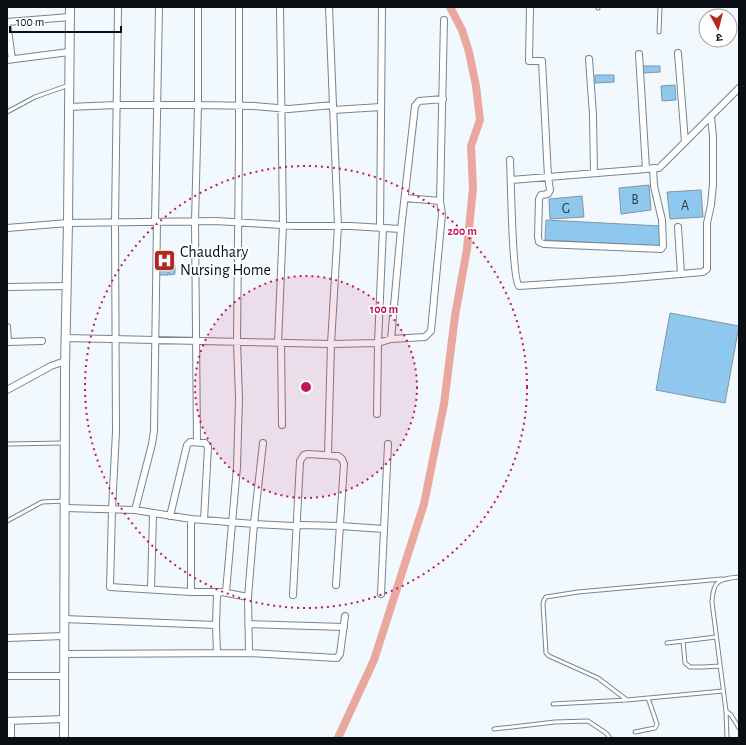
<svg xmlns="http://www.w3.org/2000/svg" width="746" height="745" font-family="'Alegreya Sans','Noto Sans Devanagari',sans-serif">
	<rect width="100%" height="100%" fill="#f2f9fe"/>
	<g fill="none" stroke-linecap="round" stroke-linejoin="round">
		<path stroke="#e9a79d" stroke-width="8" d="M338,738L374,660L424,504L444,404L455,316L467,249L473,188L471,146L480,120L476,86L469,52L462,30L450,7"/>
	</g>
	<path fill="#8fc8ee" stroke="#84949f" d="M643,66H660V72L643,73Z
		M595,75H614V82L595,83Z
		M675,85L676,100L662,101L661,86Z
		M649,185L651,210L621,214L619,188Z
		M701,190L703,217L670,219L667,192Z
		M582,196L584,217L550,219L549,199Z
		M546,220L661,226V246L545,240Z
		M174,255V259L171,260V264L168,265V269H172V266L175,265V274L169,275V272H168V275H158V270H164V267H159L158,256Z
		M670,313L739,326L725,403L656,390Z"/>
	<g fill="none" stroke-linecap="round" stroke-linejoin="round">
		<defs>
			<path id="lane" d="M598,7V8
				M659,32L660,7
				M7,112L35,97L69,85
				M7,444L63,443
				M7,521L42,502L65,501
				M683,641L685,663L690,667H703L720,666
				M667,643L716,637
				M627,700L723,691
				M553,704L627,700L598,678L549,656L546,653L543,604L544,600L546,597L578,592L722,579
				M726,711L712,602C713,580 719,579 739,577
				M494,729L555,722L588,721L606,733L610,738
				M635,732L655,728L657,724L648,698
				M727,738L726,711L731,715L739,728"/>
			<path id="street" d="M118,7L115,222L116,432L112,509L110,587L191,592H219
				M329,7L333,105
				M530,7L529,61H542L548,177L550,190L548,194L541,195L539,199L538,237L539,242L544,244L661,249L663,246L662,220L654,186L653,168
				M7,22L70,17
				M7,23L12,59
				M678,53L685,142
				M639,54L646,169
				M589,59L593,115L594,173
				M7,60L69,52
				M68,107L117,105H198L254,106L289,109L333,105L338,226L331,344L328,455
				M333,110L381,107
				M510,160C511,178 512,279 519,286L623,279L703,272L707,269V223L711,205L713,184V137L711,116
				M511,180L659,168L739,88
				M405,198L440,201L444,20
				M155,222L159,7
				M678,227L681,274
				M7,228L68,223L216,221L297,226H350L401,229
				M380,228L382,7
				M7,287L67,286
				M7,327L8,342
				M66,338L331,344L378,343L391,339L425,337L431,331L442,214L440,201
				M391,339L401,229L415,106L419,101L443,99
				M7,342L42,341
				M278,343L283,225L280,7
				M281,343L282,425
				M7,390L51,366L65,361
				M377,414L378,343L383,228
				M197,442L195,221L198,105V7
				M263,443L254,524L293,526L301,525L340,526L384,529
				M65,508L135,510L191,519L254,524L248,597L249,653
				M135,510L152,444L154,431L157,222
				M170,516L187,445L190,442L205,443L208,447L204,520
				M151,589L153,514
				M191,592V519
				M226,592L237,467L239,399L237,342L239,145V7
				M381,594L388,444
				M293,595L300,461L304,455L308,454L338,456L342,459L344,464L336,585
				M64,619L216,625
				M248,624L344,627
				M7,638L64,636
				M217,653L216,625L217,594L222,592L248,597
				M64,654L249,653L337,658L340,654L345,616
				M7,676H64
				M7,721L64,719
				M11,721V738"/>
			<path id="secondary" d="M64,738L65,367L68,223L70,7"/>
		</defs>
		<use href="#lane" stroke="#758590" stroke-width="5"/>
		<use href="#street" stroke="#758590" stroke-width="8"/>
		<use href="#secondary" stroke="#758590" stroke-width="10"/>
		<use href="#lane" stroke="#fff" stroke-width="3"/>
		<use href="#street" stroke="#fff" stroke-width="6"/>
		<use href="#secondary" stroke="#fff" stroke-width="8"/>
	</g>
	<circle cx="306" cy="387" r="111" fill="#c2185b" fill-opacity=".12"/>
	<g fill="none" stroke="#c2185b" stroke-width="2" stroke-dasharray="2 4">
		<circle cx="306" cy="387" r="111"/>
		<circle cx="306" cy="387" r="221"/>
	</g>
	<defs>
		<symbol id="hospital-square" viewBox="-11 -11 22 22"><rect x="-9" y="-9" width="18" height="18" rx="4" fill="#b4261e" stroke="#fff"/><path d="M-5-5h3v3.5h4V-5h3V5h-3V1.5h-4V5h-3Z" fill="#fff"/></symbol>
	</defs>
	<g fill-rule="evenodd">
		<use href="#hospital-square" x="152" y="248" width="25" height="25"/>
	</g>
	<g text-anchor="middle" stroke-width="3.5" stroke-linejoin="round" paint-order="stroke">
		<g font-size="14" fill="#2a3d4a">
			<text x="635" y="204">B</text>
			<text x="685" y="210">A</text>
			<text x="566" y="213">G</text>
		</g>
		<g font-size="16" fill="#090f13" stroke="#fff" text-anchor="start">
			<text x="180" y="257">Chaudhary<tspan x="180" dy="18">Nursing Home</tspan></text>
		</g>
	</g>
	<circle cx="306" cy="387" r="6" fill="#c2185b" stroke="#fff" stroke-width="2"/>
	<g font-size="12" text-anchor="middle" font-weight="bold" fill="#c2185b" stroke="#fff" stroke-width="3.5" stroke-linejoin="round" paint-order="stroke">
		<text x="462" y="235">200 m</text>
		<text x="384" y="313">100 m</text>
	</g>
	<rect width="746" height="745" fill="none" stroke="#090f13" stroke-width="16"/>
	<g transform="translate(718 28) rotate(173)"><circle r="19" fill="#ffffff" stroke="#9d9fa1"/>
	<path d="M0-3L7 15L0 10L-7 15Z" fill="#b4261e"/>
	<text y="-6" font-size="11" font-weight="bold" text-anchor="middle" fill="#090f13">उ</text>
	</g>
	<path d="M10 26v6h111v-6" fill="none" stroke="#090f13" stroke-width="2"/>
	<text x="16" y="26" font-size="12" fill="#090f13" stroke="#ffffff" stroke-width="3" paint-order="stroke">100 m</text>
</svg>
